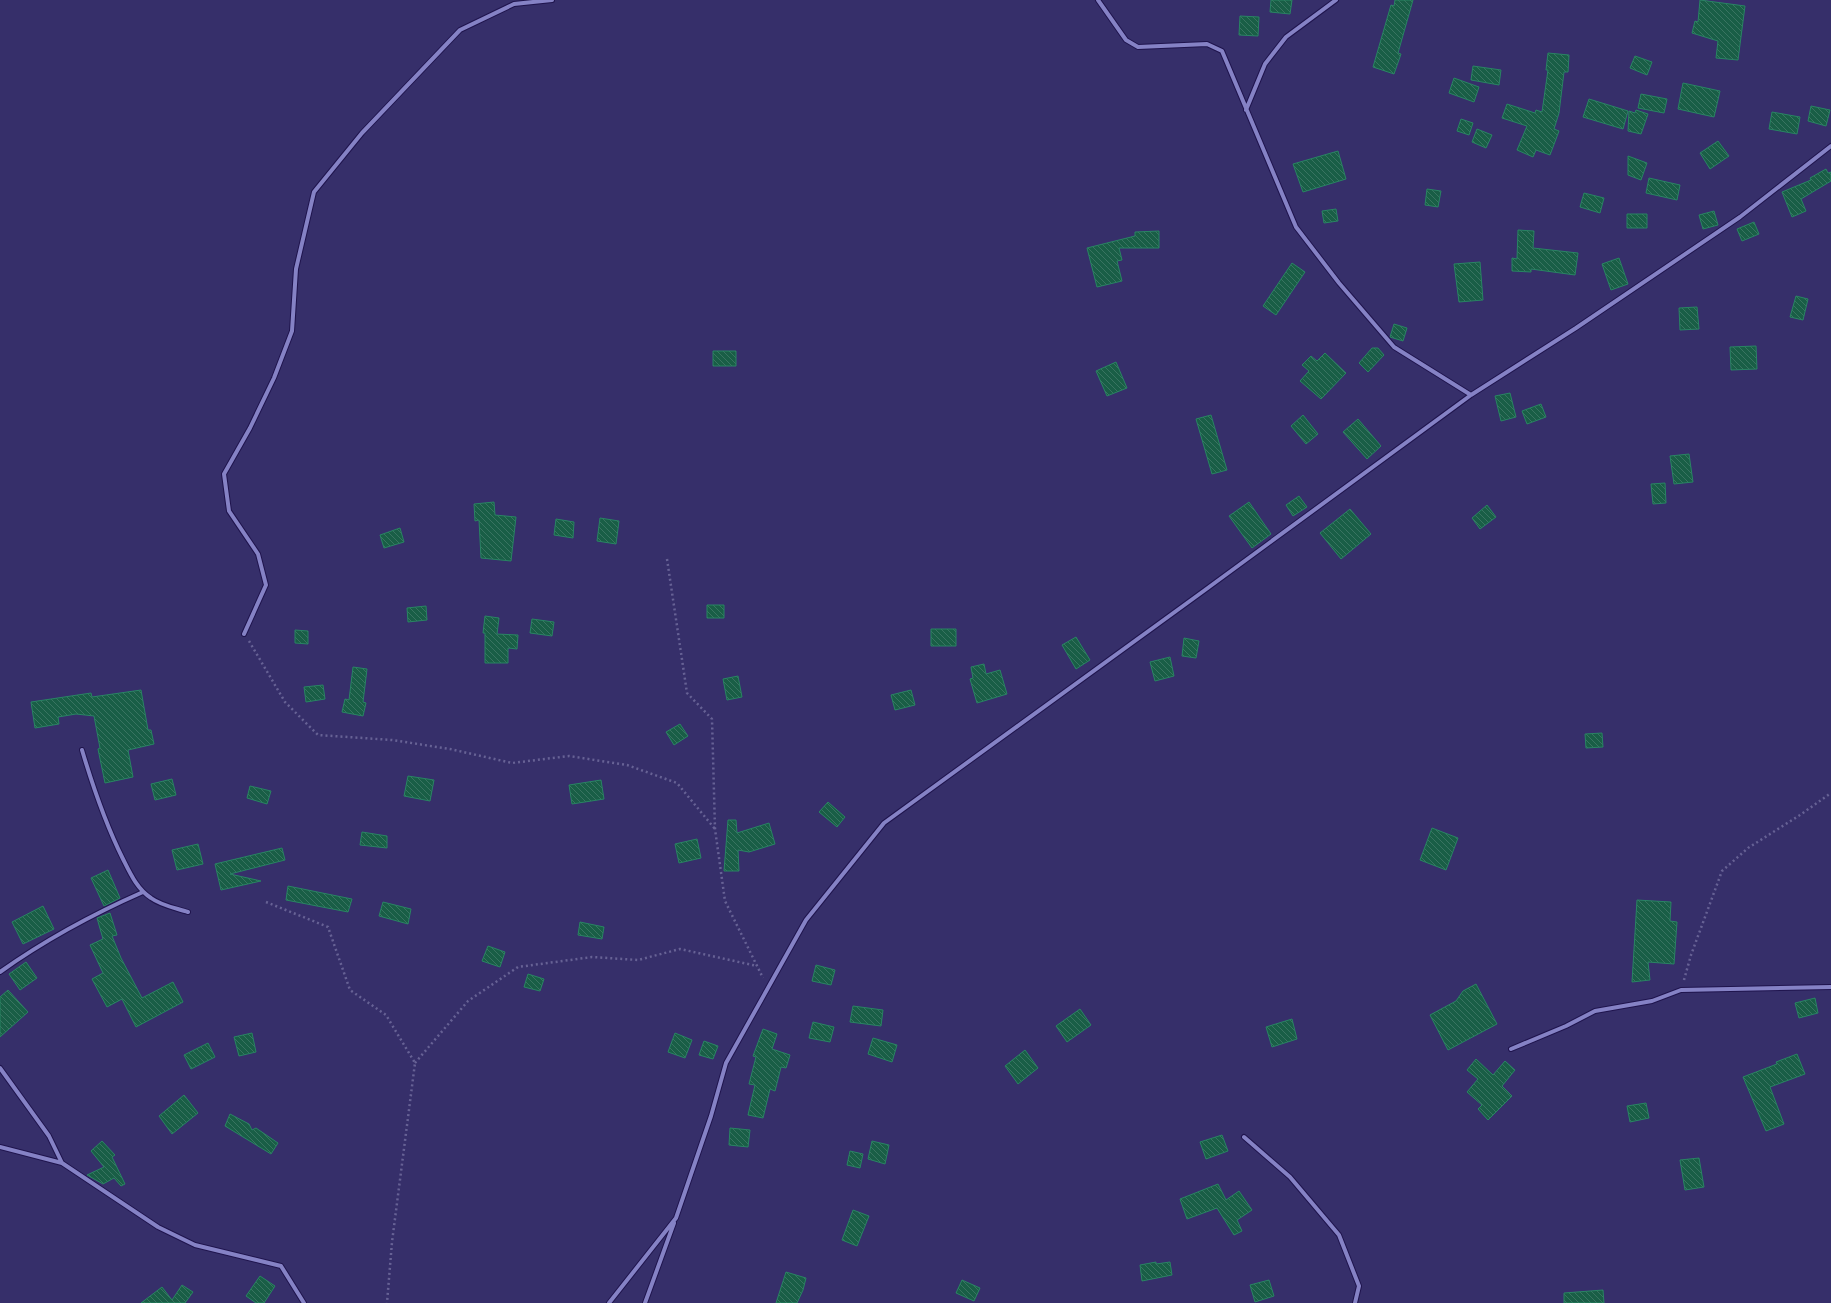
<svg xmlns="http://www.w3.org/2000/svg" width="1831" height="1303" font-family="Overpass,sans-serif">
	<defs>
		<pattern id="building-back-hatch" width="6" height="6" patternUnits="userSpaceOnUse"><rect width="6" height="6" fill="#195e46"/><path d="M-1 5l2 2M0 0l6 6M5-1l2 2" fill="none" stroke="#397461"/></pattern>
	</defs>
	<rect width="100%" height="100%" fill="#362f6a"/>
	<path fill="url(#building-back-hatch)" stroke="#298463" d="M1271,0H1292L1290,14L1270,12Z
		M1395,0H1413L1398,53L1401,54L1394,74L1373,67L1391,5L1394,6Z
		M1700,0L1745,6L1738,60L1716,58L1718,41L1692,33L1695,21L1698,22Z
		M1240,16L1259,17L1258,36L1239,35Z
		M1548,53L1569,55L1568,72H1564L1559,113L1554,129L1559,131L1550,155L1536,150L1533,157L1517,150L1527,126L1502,118L1507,104L1535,113L1536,110L1542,112L1548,70H1546Z
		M1635,56L1652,62L1647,75L1630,68Z
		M1473,66L1501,70L1499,85L1471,80Z
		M1454,78L1479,87L1474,102L1449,93Z
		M1683,83L1720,91L1714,117L1678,109Z
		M1641,94L1667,99L1664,113L1638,108Z
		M1589,99L1628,111L1623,129L1583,117Z
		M1811,106L1830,110L1826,126L1808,121Z
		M1636,110L1648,114L1641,134L1628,131L1629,111L1635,113Z
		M1772,112L1800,117L1797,134L1769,129Z
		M1461,119L1473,123L1469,135L1457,131Z
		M1477,129L1492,135L1486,148L1472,142Z
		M1718,141L1729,156L1710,169L1700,153Z
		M1338,151L1346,179L1303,192L1293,164Z
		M1628,156L1647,163L1641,180L1628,175Z
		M1826,169L1828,173L1831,172V181L1801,199L1806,211L1792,217L1782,192L1811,180L1810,178Z
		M1649,178L1680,185L1677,200L1646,193Z
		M1427,189L1441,191L1438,207L1425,205Z
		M1584,193L1604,198L1600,213L1580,207Z
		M1336,209L1338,221L1324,223L1322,211Z
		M1714,211L1718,225L1703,229L1699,215Z
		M1627,214H1647V228H1627Z
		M1754,222L1759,234L1742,241L1737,229Z
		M1518,230L1534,231L1533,248L1578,253L1575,275L1531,269V272L1512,271V258L1517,259Z
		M1159,231V248H1119L1122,260L1117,261L1122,281L1097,287L1087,248L1135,236V232Z
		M1619,258L1628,284L1611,290L1602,264Z
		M1480,262L1483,300L1459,302L1454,264Z
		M1292,263L1305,272L1276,315L1263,306Z
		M1796,296L1808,299L1803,320L1790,317Z
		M1697,307L1699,329L1680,330L1679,308Z
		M1394,324L1407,328L1403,341L1390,337Z
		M1756,346L1757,369L1731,370L1730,347Z
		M1372,348H1378L1384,355L1368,372L1359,363Z
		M713,351H736V366H713Z
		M1325,353L1346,373L1321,399L1300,381L1309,371L1302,365L1311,356L1317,361Z
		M1116,362L1127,388L1107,396L1096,371Z
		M1510,393L1516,417L1501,421L1495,396Z
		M1541,404L1546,417L1527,424L1522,411Z
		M1211,415L1227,470L1212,474L1196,419Z
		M1303,415L1318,434L1306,444L1291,426Z
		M1358,419L1381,446L1367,459L1343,432Z
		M1689,454L1693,482L1674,484L1670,456Z
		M1665,483L1666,503L1653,504L1651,484Z
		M1299,496L1307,507L1293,516L1286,505Z
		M494,502L495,515L516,517L511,561L481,558L479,520L475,521L474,504Z
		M1249,502L1271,534L1252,548L1229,516Z
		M1487,505L1496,517L1480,529L1472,518Z
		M1350,509L1371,534L1341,559L1320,533Z
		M600,518L619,521L616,544L597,541Z
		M556,519L574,522L573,538L554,535Z
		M400,528L404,542L384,548L380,535Z
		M707,605H724V618H707Z
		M426,606L427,620L408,622L407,608Z
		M485,616L499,618L497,634L518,635L517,649L508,648V663H485V633H483Z
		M532,619L554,622L552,636L530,633Z
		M931,629H956V646H931Z
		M295,630L308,631V644L295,643Z
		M1076,637L1090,660L1076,669L1062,645Z
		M1184,638L1199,641L1196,658L1182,656Z
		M1170,657L1174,676L1155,681L1150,662Z
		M984,664L986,674L1000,670L1007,694L977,703L970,679L973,678L971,667Z
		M353,667L367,669L363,702L366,703L363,716L342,712L345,699L349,700Z
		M738,676L742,697L727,700L723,679Z
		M323,685L325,699L306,702L304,687Z
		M141,690L148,730H151L154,744L128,750L133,777L105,783L98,749L100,748L94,716L76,714L58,717L59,724L35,728L31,702L91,693L92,697Z
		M911,690L915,705L895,710L891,695Z
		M680,724L688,736L674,745L666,732Z
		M1602,733L1603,747L1586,748L1585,734Z
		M408,776L434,780L430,801L404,796Z
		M172,779L176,795L155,800L151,784Z
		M601,780L604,799L572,804L569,785Z
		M250,786L271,791L267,804L247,798Z
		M828,802L845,817L837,827L819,812Z
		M728,820H736L737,833L769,823L775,844L749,852L738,850L739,871H724Z
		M1432,828L1458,838L1446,870L1420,860Z
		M362,832L387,836V848L360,845Z
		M697,839L701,858L679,863L675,844Z
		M198,844L203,864L177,870L172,850Z
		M282,848L285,860L230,874L261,881L221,890L215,864Z
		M108,870L120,898L104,906L91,878Z
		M288,886L352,899L348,912L286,900Z
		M1637,900L1671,902L1670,921L1677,922L1674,964L1648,962L1650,980L1632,982Z
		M383,902L411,909L408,924L379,916Z
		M43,906L54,929L23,944L12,922Z
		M110,913L117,935L112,936L121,958L142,998L173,982L183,1002L136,1027L122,999L107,1007L92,979L103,973L90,945L103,939L97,918Z
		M580,922L604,927L602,939L578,935Z
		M488,946L505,952L500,967L482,961Z
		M26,962L37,978L20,990L9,974Z
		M816,965L835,970L831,985L812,981Z
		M528,974L544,979L540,991L524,987Z
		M1476,984L1497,1024L1448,1050L1430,1015L1456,1001L1463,991Z
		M8,990L28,1012L0,1037V997Z
		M1815,998L1818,1013L1799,1018L1795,1003Z
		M853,1006L883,1010L881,1026L850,1022Z
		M1080,1009L1091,1025L1067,1042L1056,1026Z
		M1292,1019L1297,1039L1272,1047L1266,1027Z
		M813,1022L834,1027L830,1042L809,1038Z
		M763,1029L777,1034L772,1049L790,1055L786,1068L781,1067L775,1091L770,1089L763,1118L748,1115L755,1085L749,1084L756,1057L753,1056Z
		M252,1033L256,1052L239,1056L234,1037Z
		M675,1033L692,1040L685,1058L668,1052Z
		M873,1038L897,1045L892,1062L868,1054Z
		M704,1041L718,1046L713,1059L699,1055Z
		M208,1043L215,1057L191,1069L184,1055Z
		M1025,1050L1038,1068L1018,1084L1005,1066Z
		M1797,1054L1805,1074L1770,1087L1784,1124L1766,1131L1743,1077L1777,1064L1776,1062Z
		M1476,1059L1493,1075L1505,1061L1515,1070L1502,1086L1512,1096L1488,1120L1478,1109L1482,1105L1467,1092L1478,1079L1467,1070Z
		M184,1095L198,1113L172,1134L159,1116Z
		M1646,1103L1649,1118L1630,1122L1627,1106Z
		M230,1114L249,1124L252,1130L256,1128L278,1143L271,1154L225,1126Z
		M730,1128L750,1130L748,1147L729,1145Z
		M1222,1135L1228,1151L1206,1159L1200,1142Z
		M102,1141L115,1155L112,1157L125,1184L121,1186L114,1178L103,1184L87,1175L104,1167L91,1151Z
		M872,1141L889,1145L885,1164L868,1159Z
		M850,1151L863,1154L860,1168L847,1165Z
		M1699,1158L1704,1187L1685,1190L1680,1160Z
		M1218,1184L1226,1200L1239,1191L1252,1210L1237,1220L1242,1231L1234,1235L1217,1208L1187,1219L1180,1199Z
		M853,1210L869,1216L857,1246L842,1240Z
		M1156,1262V1264L1170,1262L1172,1275L1142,1281L1140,1265Z
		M786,1272L806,1278L803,1290L797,1303H776Z
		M260,1276L275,1286L264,1303H256L246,1296Z
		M962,1280L980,1288L974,1301L956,1293Z
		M1269,1280L1274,1296L1255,1302L1250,1285Z
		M182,1285L193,1292L185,1303H141L162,1287L172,1300Z
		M1603,1290L1604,1303H1564V1293Z"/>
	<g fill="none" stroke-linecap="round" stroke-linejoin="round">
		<defs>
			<path id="street" d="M1098,0L1126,40L1138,47L1207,44L1222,51L1296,227L1339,283L1394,347L1471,395
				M1246,110L1265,64L1286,37L1336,0
				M244,634L266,585L258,554L229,511L224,474L250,428L274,378L292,331L296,269L314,192L362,133L460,30L514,4L552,0
				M82,750C93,787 105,823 123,859C130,873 137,889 151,898C162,906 176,908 188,912
				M0,972C45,940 93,914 143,892
				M1511,1049L1566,1026L1595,1011L1652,1001L1681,990L1831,987
				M0,1068L49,1136L62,1163
				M1244,1137L1290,1177L1339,1235L1359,1286L1355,1303
				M0,1147L62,1163L158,1227L195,1245L281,1266L304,1303
				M609,1303L676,1218L711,1116L726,1063L806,920L884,823L1205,590L1471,395L1576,328L1740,217L1831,146
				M645,1303L674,1223"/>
		</defs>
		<use href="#street" stroke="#1f144d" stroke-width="6"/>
		<path stroke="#676295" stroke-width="2.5" stroke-dasharray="2 3" stroke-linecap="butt" d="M667,559L687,693L712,719L715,829L725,901L763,978
			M249,641L285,702L318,735L392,740L450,749L512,763L569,756L627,765L677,783L715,829
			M266,902L328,927L350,990L386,1015L415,1063L392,1242L387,1303
			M1684,980L1691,955L1722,871L1748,848L1800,815L1831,793
			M415,1063L468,1001L518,967L592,957L638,960L680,949L757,966"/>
		<use href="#street" stroke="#8582c5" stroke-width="4"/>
	</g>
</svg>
